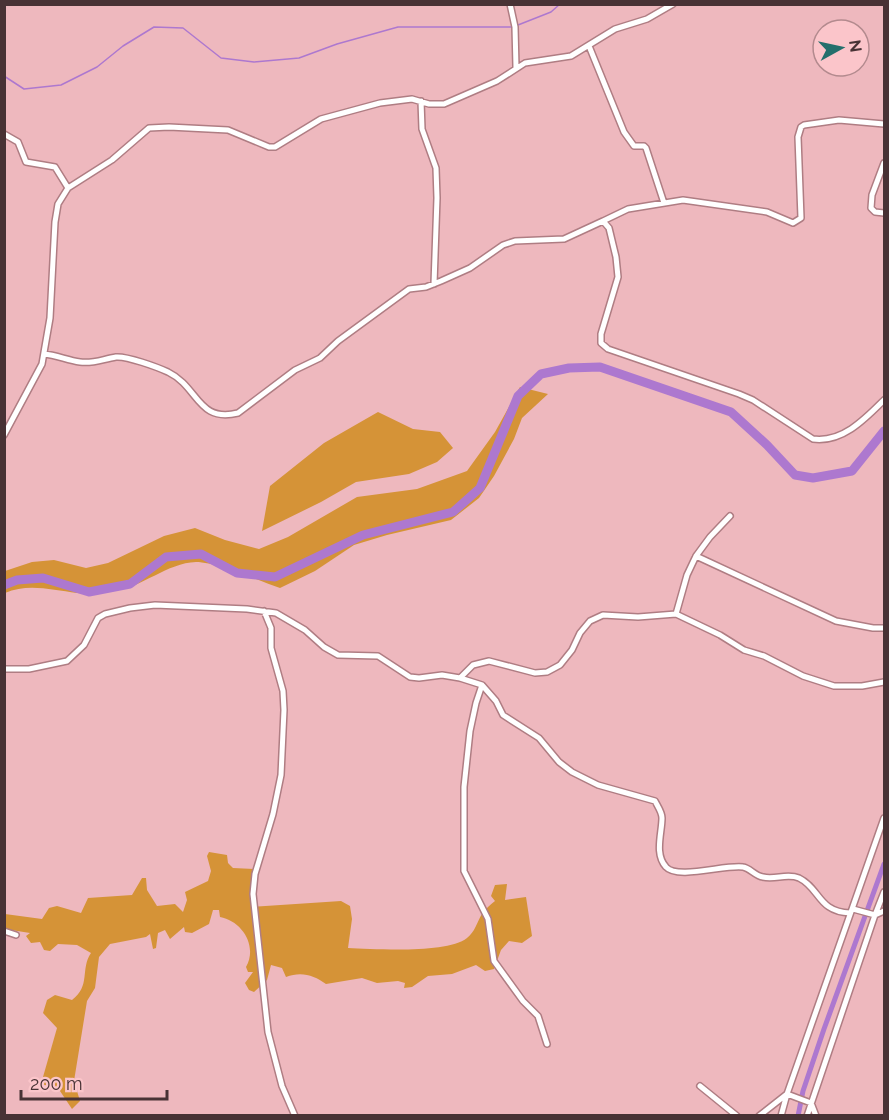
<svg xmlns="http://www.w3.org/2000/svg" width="889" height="1120" font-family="Raleway,sans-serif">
	<rect width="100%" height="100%" fill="#eeb8be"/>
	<path fill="#d59337" d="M520,387L548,394L522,418L514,439L494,476L479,498L451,520L387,535L354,545L315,571L280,588C259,581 217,562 196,562C167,563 143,587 114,591C103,593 88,594 77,593C52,590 28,583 5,593V571L32,562L54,560L86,568L108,563L164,536L195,528L225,540L259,549L288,537L357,497L417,489L467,471L495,432Z
		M378,412L413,429L440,432L453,448L437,462L409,474L356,482L321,502L262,531L270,486L324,443Z
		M209,852L227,855L228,863L233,868L254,869L252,907L341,901L350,906L352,919L348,948C375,949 447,954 467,938C475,932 477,922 482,914C485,909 490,905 495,901L491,896L495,885L507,884L505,900L526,897L532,936L522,943L509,941L501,950L494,969L485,971L476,965L452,974L428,976L412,987L404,988L405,983L398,981L377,983L362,978L326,984C314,975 301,971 286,977L282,968L271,965L267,980L254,992L249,990L245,983L253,972H248L246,967C258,946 242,921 220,917L219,910H213L209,924L192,933L185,932L184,927L170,939L165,930L158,933L156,948L153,949L150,934L146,937L110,944L99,957L95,988L87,1001L74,1081L80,1101L72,1109L58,1088L41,1084L57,1028L43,1013L47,1000L55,995L72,1000C91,986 80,969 91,953L77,945L58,944L50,951L44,950L40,942L31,943L26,936L30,933L5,929V914L42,919L49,908L57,906L81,913L88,898L132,895L142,878H146L147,890L157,906L175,904L183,912L187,900L185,892L208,881L211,871L207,856Z"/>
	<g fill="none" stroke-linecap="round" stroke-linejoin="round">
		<path stroke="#ad78cf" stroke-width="1.5" d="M518,25L551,12L560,4
			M4,76L24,89L61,85L97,67L123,46L154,27L183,28L221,58L254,62L299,58L337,44L398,27H513"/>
		<path stroke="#ad78cf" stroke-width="5" d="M798,1116L803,1091L824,1029L884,864"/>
		<path stroke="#ad78cf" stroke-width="9" d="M4,585L17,580L43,578L89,592L130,584L166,557L201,554L237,573L275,577L363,535L453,512L480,488L518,396L541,374L569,368L600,367L731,412L767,445L795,475L813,478L852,471L884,431"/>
		<defs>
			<path id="minor" d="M510,4L515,27L516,67
				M589,46L624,132L634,146H644L646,148L664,203
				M421,101L422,129L436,168L437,198L434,284
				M4,134L18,142L26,162L55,167L68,188
				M884,163L872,195L871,208L875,212L884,213
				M603,221L628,209L683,200L767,212L793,223L801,218L798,137L801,127L804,125L839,120L884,124
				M44,354C56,355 67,360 80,362C93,364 103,359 116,357C127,356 157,367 168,372C199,387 197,423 238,413L295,370L320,358L338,341L409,289L426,287L441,281L470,268L503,245L515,241L564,239L603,221L609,228L616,257L618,277L601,334V343L608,349L739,394L753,400L813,439C842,443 865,419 884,400
				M4,435L42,364L50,318L55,222L58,204L68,188L112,160L149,128L169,127L228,130L269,147H275L321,119L380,103L412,99L429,104H444L497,81L525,63L571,56L615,29L647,19L673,4
				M696,556L710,537L730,516
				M264,611L271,628V648L283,691L284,710L281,775L273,814L255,874L253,894L268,1032L282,1086L295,1116
				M676,614L720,635L744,650L764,656L803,676L834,686H862L884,682
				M4,669H29L67,661L84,645L98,618L105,614L130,608L155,605L247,609L276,613L305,630L324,647L338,655L378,656L410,677L419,678L442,675L460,678L482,685L496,701L503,715L539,738L559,762L572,772L598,785L655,801C658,807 662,812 662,818C662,833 654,854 666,867C677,880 727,864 743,867C750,868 755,876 763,877C775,880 787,873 799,878C820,888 818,912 850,913
				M460,678L473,665L489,661L535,673L547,672L560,665L572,650L580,633L590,621L603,615L638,617L676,614L687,575L696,556L836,621L873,628H884
				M482,685L476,703L470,731L464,787V871L488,919L494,961L523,1001L538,1016L547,1044
				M853,909L875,915L884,911
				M4,931L16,935
				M700,1086L737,1116
				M759,1116L787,1094
				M781,1116L787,1094
				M807,1116L875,915L884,892
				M816,1116L811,1103L787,1094L884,818"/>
		</defs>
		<use href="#minor" stroke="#af7d83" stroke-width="8"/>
		<use href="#minor" stroke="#fff" stroke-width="5"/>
	</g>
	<rect width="889" height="1120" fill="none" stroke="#483235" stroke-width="12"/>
	<g transform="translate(841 48) rotate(82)"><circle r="28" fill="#fbc5ca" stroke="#b38a8e" stroke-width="1.5"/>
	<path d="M0-4.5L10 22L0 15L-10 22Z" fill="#246f6c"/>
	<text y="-9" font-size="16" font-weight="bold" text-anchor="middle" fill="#483235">N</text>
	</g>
	<path d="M21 1090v9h146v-9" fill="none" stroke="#483235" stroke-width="3"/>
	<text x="30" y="1090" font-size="18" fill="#483235" stroke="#fbc5ca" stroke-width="4.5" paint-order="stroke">200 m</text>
</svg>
